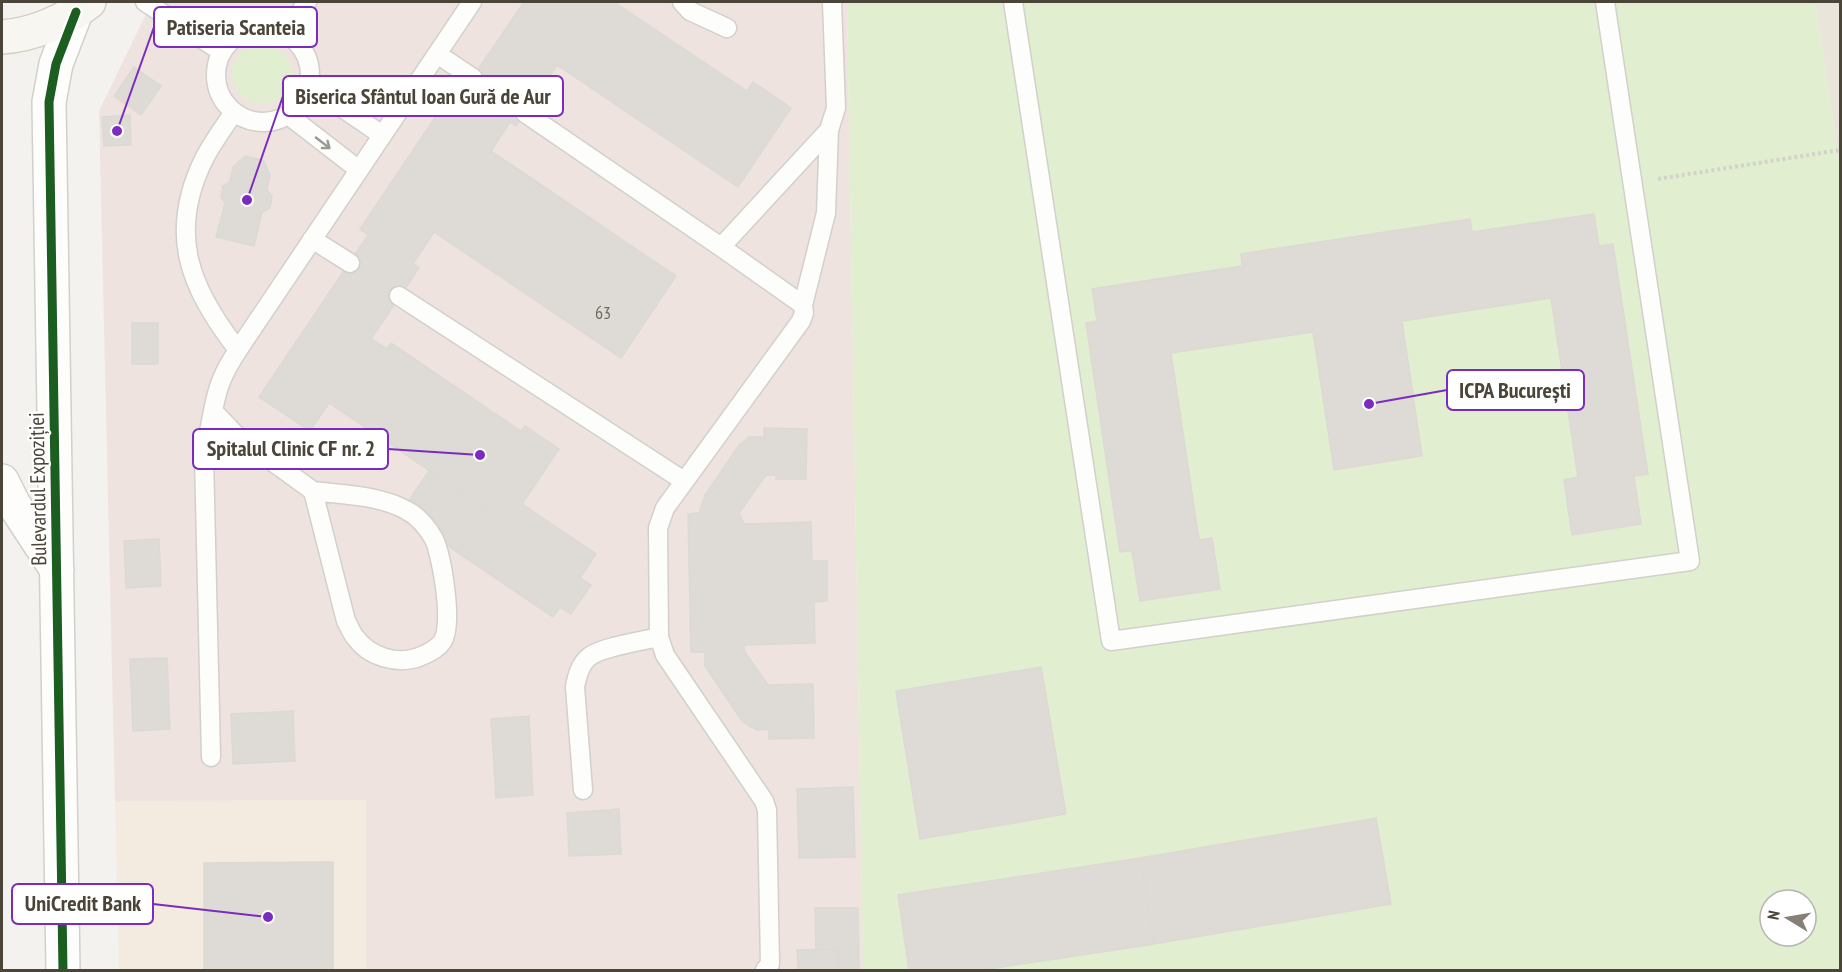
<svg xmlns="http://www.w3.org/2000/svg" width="1842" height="972" font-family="'PT Sans Narrow',sans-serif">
	<rect width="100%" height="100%" fill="#f4f2ee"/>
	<path fill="#f3ebdf" d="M366,800V970H119L115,801Z"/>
	<path fill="#eae5da" d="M1815,2H1840V167Z"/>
	<path fill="#eee3df" d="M152,2H847L863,970H366V800L115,801L99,111Z"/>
	<path fill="#e1eecf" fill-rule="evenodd" d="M847,2H1815L1840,167V970H863ZM1770,900H1806V936H1770Z
		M232 74a30 30 0 1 1 60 0a30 30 0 1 1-60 0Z"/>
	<path fill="#dedbd6" stroke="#dcd9d4" stroke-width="1.5" d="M524,2H614L747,91L753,82L791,108L738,187L557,65L516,126L510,122L491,151L676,276L621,358L434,232L413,264L419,268L371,339L387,349L391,343L521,431L525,426L559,449L522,504L596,554L580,578L591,585L571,614L560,607L553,617L457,552L486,509L329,403L310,431L259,397L368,235L360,229L457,85L464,90Z
		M134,67L161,86L141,115L114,96Z
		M130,115L131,145L104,146L102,117Z
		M245,156L264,161L270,175L267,190L272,196L270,208L262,212L254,246L216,237L225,203L221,197L223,186L230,182L233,167Z
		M1594,214L1599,246L1613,244L1648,474L1634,476L1641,524L1572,535L1564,480L1578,477L1551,298L1402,321L1422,456L1334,470L1313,332L1171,353L1199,540L1212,538L1220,589L1140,601L1132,551L1120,552L1086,323L1097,321L1092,289L1242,266L1241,254L1470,219L1472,232Z
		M132,323H158V364H132Z
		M764,428L807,429L806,479H776V475H766L739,513L744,524L811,522L812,561H827V601L814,602L815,643L744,645V651L768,685L813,684L814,738L769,739V729L758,730L749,726L742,721L705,666V652H691L688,514L699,513L705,495L739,445L749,437H764Z
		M429,471L486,509L457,552L401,512Z
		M159,539L161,586L126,588L124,541Z
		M167,658L170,729L133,731L130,659Z
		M1041,667L1066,814L920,839L896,691Z
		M293,711L295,761L233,764L231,714Z
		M529,716L533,795L496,798L491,719Z
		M853,787L855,857L799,858L797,789Z
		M619,809L621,854L569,856L567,813Z
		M1376,818L1391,904L1154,944L1140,858Z
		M1140,858L1154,944L982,970H909L898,895Z
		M333,862V970H204V863Z
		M815,908H858L859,970H838V949L816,950Z
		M838,949V970H798L797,950Z"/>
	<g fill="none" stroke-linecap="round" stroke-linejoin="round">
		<defs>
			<path id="service" d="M145,2L222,52
				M682,2L690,11L727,28
				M1013,2L1111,641L1690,561L1605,2
				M216 75a47 47 0 1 1 94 0a47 47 0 1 1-94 0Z
				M286,33L307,2
				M437,54L473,78
				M309,85L382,135
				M234,112C224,127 212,143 204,159C167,234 190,289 238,350L472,2
				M525,113L721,247L803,305L804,313L801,321L665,508L658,528L659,637L665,655L764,801L767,810L770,964L765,970
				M288,115L359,170
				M312,239L350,263
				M721,247L829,130L836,108L832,2
				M399,296L684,481
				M803,305L826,213L829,130
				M238,350C223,373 218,385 213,411L236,435L313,491L346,621C349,626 351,632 355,637C369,657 397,665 419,657C427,654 438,648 442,642C454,626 442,557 434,539C427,527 418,516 406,510C379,495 343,495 313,491
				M211,757L204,457L213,411
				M583,790L575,687C577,676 580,664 589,657C601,647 642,641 659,637"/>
			<path id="tertiary" d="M2,481L13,503L57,570
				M63,970L49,102L56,64L76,12"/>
			<path id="secondary" d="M2,37C33,35 65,21 89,2"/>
		</defs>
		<use href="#service" stroke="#d2d0cb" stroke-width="21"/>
		<use href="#tertiary" stroke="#d2d0cb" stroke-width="36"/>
		<use href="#secondary" stroke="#d3cfc5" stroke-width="36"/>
		<path stroke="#d3d2cc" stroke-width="4" stroke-dasharray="3 3" stroke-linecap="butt" d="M1658,179L1840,150"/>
		<use href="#service" stroke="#fdfdfc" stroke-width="18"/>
		<use href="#tertiary" stroke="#fdfdfc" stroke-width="33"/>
		<use href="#secondary" stroke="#f7f6f1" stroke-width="33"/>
		<defs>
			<path id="cycleway" d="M63,970L49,102L56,64L76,12"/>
		</defs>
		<use href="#cycleway" stroke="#fff" stroke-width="13"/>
		<use href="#cycleway" stroke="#1b5e20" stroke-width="9"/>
	</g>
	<defs><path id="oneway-shaft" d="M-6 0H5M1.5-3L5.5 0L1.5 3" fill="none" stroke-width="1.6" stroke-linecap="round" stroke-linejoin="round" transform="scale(1.5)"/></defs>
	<use stroke="#9b9791" href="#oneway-shaft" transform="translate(323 143) rotate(38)"/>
	<g text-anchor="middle" stroke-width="4.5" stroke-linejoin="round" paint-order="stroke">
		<g font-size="18" fill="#706a61">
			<text x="603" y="319">63</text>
		</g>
		<g font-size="21" fill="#4b4439" stroke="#fff">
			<text transform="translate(38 489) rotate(-91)" y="7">Bulevardul Expoziției</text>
		</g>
	</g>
	<path fill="none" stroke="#7b2cbf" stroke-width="2" d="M117 131L154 27M247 200L283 96M1369 404L1447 390M480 455L388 449M268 917L153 904"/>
	<g fill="#7b2cbf" stroke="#fff" stroke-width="2">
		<circle cx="117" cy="131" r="6"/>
		<circle cx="247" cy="200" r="6"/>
		<circle cx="1369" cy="404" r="6"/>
		<circle cx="480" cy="455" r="6"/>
		<circle cx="268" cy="917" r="6"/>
	</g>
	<g fill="#fff" stroke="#7b2cbf" stroke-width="2">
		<rect x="154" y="7" width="163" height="40" rx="6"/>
		<rect x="283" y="76" width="280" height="40" rx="6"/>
		<rect x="1447" y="370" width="137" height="40" rx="6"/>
		<rect x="193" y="429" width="195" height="40" rx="6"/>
		<rect x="12" y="884" width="141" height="40" rx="6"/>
	</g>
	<g font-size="22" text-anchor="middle" font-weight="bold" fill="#4b4439">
		<text x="236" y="35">Patiseria Scanteia</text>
		<text x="423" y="104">Biserica Sfântul Ioan Gură de Aur</text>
		<text x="1515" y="398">ICPA București</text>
		<text x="291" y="456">Spitalul Clinic CF nr. 2</text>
		<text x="83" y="911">UniCredit Bank</text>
	</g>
	<rect width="1842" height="972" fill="none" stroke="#4b4439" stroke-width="6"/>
	<g transform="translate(1788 918) rotate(281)"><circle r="28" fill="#ffffff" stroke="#b7b4b0" stroke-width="1.5"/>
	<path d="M0-4.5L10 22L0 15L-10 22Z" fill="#868178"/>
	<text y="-9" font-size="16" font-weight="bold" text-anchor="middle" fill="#4b4439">N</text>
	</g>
</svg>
